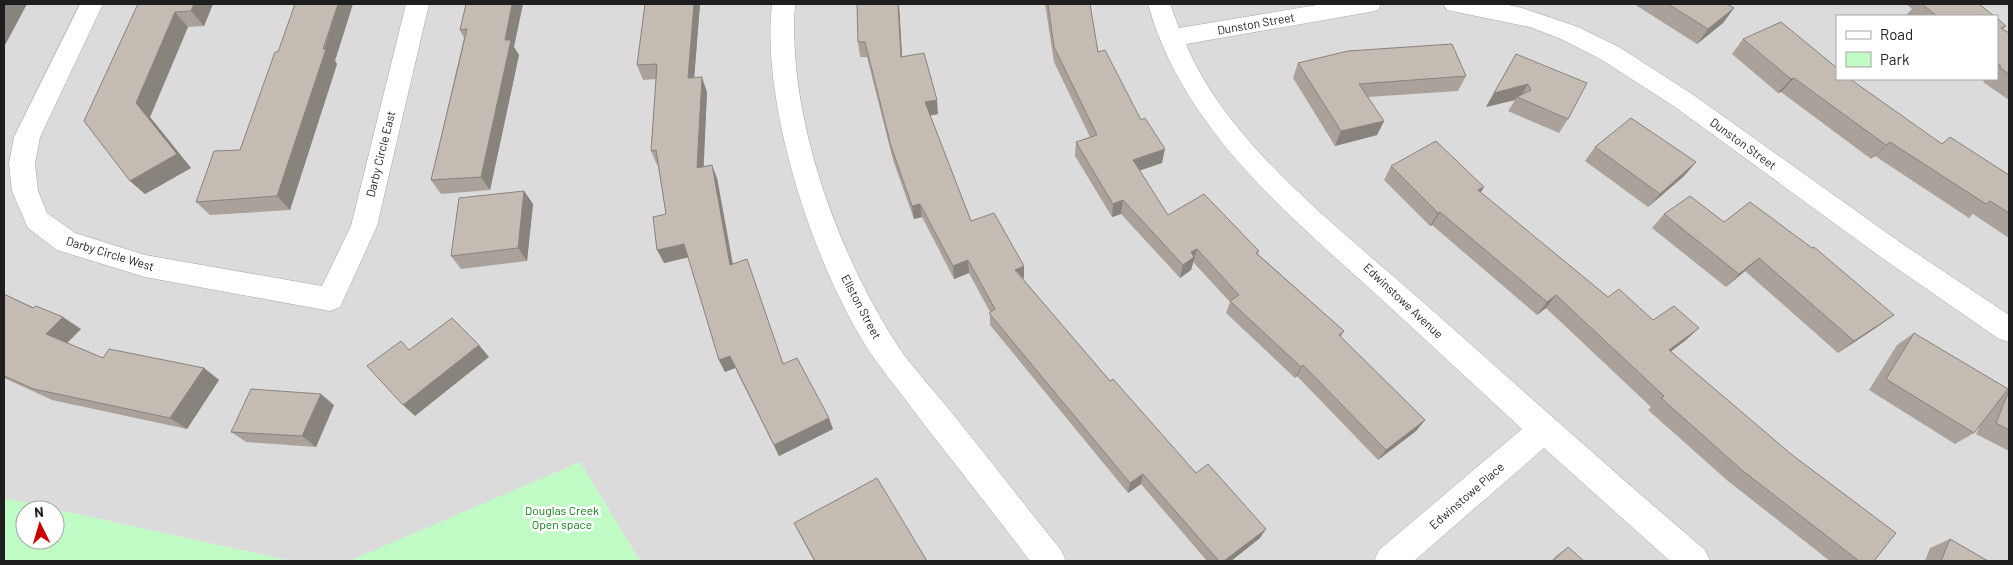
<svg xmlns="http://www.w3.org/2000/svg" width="2013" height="565" font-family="Barlow,sans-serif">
	<rect width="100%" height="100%" fill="#efebe4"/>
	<path fill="#dcdbdb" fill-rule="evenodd" d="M4,4H2009V561H640L580,462L361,561H291L4,498ZM1837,16H1997V79H1837Z"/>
	<path fill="#c0fac5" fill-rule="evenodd" d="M580,462L640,561H349Z
		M4,498L291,561H4ZM25,510H55V540H25Z"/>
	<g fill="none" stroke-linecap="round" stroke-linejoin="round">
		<defs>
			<path id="street" d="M80,4H103L40,137L35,164L38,191L47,213L75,233L145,255L322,286L351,226L406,4H429L377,226L340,307L330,311L145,277L57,250L28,228L12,191L9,164L14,137Z
				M772,4H795C787,114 836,248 894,340C909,364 930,386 948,408C986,455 1023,503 1061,550L1066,561H1030C996,516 961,472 926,427C910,405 892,383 876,361C817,278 760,105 772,4Z
				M1148,4H1170L1179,28L1323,4H1381L1378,10L1370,12L1186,44C1227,144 1344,232 1424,303C1518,386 1610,469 1705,550L1710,561H1670L1544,448L1414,561H1374L1379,550L1522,429C1474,385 1426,340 1378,296C1286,213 1182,127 1148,4Z
				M1443,4H1504L1522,8L1578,27L1619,47L1692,94L1901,243L2009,315V342L1999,339L1882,258L1675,107L1602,60L1561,39L1530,27L1447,10Z"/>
		</defs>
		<use href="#street" stroke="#a5a5a5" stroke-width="1"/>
		<use href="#street" fill="#fff" fill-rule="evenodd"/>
	</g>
	<path fill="#a9a19a" d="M138,4H213L204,26L188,27L150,117L191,168L145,194L130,181Z
		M466,4L514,47L519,55L490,190L441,194L431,180L464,38L460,30Z
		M645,4H700L694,78L707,92L703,166L717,178L733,264L784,364L833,429L779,456L735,368L725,372L719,360L688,257L664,263L666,214L658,165H657L651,151L656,79L643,80L637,65Z
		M857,4H899L902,57L938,114L930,116L971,221L1023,279L1110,381L1196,473L1260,538L1231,561H1207L1141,484L1128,493L990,325V312L969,273L954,279L922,217L914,219L893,160L867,57H860L858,42Z
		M1045,4H1090L1098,52L1162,163L1139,170L1168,215L1259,251L1258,254L1344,331L1341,337L1425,420L1416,431L1378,460L1297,376L1295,378L1226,313L1230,302L1193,262L1191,270L1180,278L1121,214L1112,217L1075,156L1076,142L1090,137L1054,62Z
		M1634,4H1727L1734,8L1723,23L1697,44Z
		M1906,4H1979L1994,16H1905L1912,9Z
		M1997,18L2006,26L2003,29L2009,33V100L1983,82L1984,81L1982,79H1997Z
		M1743,39L1837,79L1942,144L2009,175V238L1973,214L1969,218L1875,156L1871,159L1781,92L1778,93L1732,54Z
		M278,52L335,61L337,64L290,210L210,215L196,202L240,150Z
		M1516,54L1568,119L1559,133L1508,111L1515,100L1486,107Z
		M1298,63L1466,76L1458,91L1368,97L1384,121L1377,135L1335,146L1293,78Z
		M1595,147L1696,162L1684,176L1648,207L1585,161Z
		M1391,166L1484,187L1480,193L1608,297L1653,320L1686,340L1671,351L1874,561H1830L1728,481L1648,410L1651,407L1546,308L1537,315L1432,225L1430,226L1384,180Z
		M524,191L533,204L527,261L461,269L451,256Z
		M1664,214L1724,222L1894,315L1877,327L1838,353L1745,271L1726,287L1652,228Z
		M4,294L81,329L67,343L103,358L204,368L219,380L187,429L52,400L4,378Z
		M1914,333L2007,391L2009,390V451L1976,434L1980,426L1974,433L1955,444L1869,390L1897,345Z
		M334,405L316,447L246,442L231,432Z
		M794,523L927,561H814Z
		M1950,539L1988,561H1925L1930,548Z
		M1568,547L1584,561H1551L1556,556Z"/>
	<path fill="#89837d" d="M4,4H27L4,47Z
		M194,4H213L204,26L191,11Z
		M338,4H353L335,61L337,64L290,210L277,196Z
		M512,4H523L514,47L519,55L490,190L481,177L505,40Z
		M694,4H700L693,93L688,78Z
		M898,4H899L903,72L901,57Z
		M1734,8L1723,23L1697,44L1708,29Z
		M175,12L188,27L150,117L191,168L145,194L130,181L136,103Z
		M702,77L707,92L703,182L697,168Z
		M1794,78L1781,92L1778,93L1791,79Z
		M1528,84L1520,98L1517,97L1515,100L1486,107L1494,93Z
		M937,100L938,114L926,116L925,102Z
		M1384,121L1377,135L1335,146L1341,131Z
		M1890,142L1875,156L1871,159L1886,145Z
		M1165,149L1162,163L1130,174L1133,160Z
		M1696,162L1684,176L1648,207L1660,194Z
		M712,165L717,178L735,278L730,265Z
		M1484,187L1476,200L1478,190Z
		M524,191L533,204L527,261L518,248Z
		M1123,200L1121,214L1112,217L1113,204Z
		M920,204L922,217L914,219L912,206Z
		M1440,212L1432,225L1430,226L1438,213Z
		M684,244L690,257L664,263L657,250Z
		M1197,249L1191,270L1180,278L1183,265L1191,252Z
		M1759,258L1745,271L1726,287L1739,274Z
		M968,260L969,273L954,279L953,266Z
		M1024,266V279L1015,270Z
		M1556,295L1546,308L1537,315L1547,302Z
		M1894,315L1877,327L1838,353L1854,341Z
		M63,317L81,329L64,346L46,334Z
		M1699,328L1686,340L1657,362L1669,350Z
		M479,345L489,357L415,416L403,405Z
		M730,356L735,368L725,372L719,360Z
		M1303,365L1297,376L1295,378L1301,367Z
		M204,368L219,380L187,429L170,418Z
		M321,394L334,405L316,447L302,436Z
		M829,418L833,429L779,456L774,445Z
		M1425,420L1416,431L1378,460L1386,450Z
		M1143,474L1141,484L1128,493L1130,483Z
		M1266,529L1260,538L1231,561H1224Z"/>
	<path fill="#c4bbb3" stroke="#89837d" d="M138,4H194L191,11L175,12L136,103L177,154L130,181L84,121Z
		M295,4H338L323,49H326L277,196L196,202L214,151L240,150L275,52H278Z
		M466,4H512L505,40H511L481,177L431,180L467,29L460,30Z
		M645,4H694L688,78L702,77L697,168L712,165L730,265L747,259L783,364L797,358L829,418L774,445L730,356L719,360L684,244L657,250L653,217L666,214L656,150L651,151L657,64L637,65Z
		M857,4H898L901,57L924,53L937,100L925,102L971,221L994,213L1024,266L1015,270L1110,381L1113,379L1196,473L1208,464L1266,529L1224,561H1219L1143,474L1130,483L989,313L995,309L968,260L953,266L920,204L912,206L891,146L865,42H858Z
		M1048,4H1090L1098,52L1105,50L1141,120L1145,118L1165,149L1133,160L1168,215L1204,194L1259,251L1256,253L1344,331L1339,335L1425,420L1386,450L1303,365L1301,367L1230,301L1239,295L1197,249L1191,252L1194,257L1183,265L1123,200L1113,204L1076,142L1097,135L1054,47Z
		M1668,4H1727L1734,8L1708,29Z
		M1922,4H1979L1994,16H1937Z
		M1997,18L2006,26L2001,28L2009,33V74L1999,67L2001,66L1997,63Z
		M1781,22L1837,68V79H1850L1942,144L1950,137L2009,175V213L1990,201L1986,204L1890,142L1886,145L1794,78L1791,79L1743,39Z
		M1452,44L1466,76L1359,84L1384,121L1341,131L1298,63L1348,51Z
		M1516,54L1587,83L1568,119L1517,97L1531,90L1528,84L1494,93Z
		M1631,118L1696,162L1660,194L1595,147Z
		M1436,141L1484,187L1478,190L1608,297L1619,289L1653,320L1674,306L1699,328L1669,350L1791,454L1896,533L1874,561H1859L1743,471L1661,398L1664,396L1556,295L1547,302L1440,212L1438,213L1391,166Z
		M524,191L518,248L451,256L459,198Z
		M1690,196L1724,222L1750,202L1812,248L1814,247L1894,315L1854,341L1759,258L1739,274L1664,214Z
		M4,294L33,308L36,306L63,317L46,334L103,358L109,349L204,368L170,418L34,389L4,376Z
		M452,318L479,345L403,405L367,366L401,341L409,350Z
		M1914,333L2008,389L1974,433L1886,379Z
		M251,389L321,394L302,436L231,432Z
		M2009,390V430L1996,423Z
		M877,478L927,561H815L794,523Z
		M1950,539L1988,561H1941Z
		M1568,547L1584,561H1553Z"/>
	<g text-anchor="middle" stroke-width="5" stroke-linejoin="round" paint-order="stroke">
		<g font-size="12" fill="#1e1e1e" stroke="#fff">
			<text transform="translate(1256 24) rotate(-10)" y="4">Dunston Street</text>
			<text transform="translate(1743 144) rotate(36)" y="4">Dunston Street</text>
			<text transform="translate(381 154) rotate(-76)" y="4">Darby Circle East</text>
			<text transform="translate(110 254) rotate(17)" y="4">Darby Circle West</text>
			<text transform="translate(1403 301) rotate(43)" y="4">Edwinstowe Avenue</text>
			<text transform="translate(861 307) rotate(62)" y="4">Ellston Street</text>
			<text transform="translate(1467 496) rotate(-41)" y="4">Edwinstowe Place</text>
		</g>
		<g font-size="12" fill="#0a7e13" stroke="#fff">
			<text x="562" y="515">Douglas Creek<tspan x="562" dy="14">Open space</tspan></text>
		</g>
	</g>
	<rect width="2013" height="565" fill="none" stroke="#1e1e1e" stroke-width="10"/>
	<rect x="1836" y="15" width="162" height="65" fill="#ffffff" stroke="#a5a5a5"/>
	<rect x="1846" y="31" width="25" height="8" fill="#ffffff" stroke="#a5a5a5"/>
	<text x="1880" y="40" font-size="15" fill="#1e1e1e">Road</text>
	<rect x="1846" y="52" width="25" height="15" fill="#c0fac5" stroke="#a5a5a5"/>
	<text x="1880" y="65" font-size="15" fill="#1e1e1e">Park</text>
	<g transform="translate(40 525) rotate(355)"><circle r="24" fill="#ffffff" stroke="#a5a5a5"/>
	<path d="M0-4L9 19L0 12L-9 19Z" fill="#cc0001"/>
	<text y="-8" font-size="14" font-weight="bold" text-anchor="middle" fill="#1e1e1e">N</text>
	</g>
</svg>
